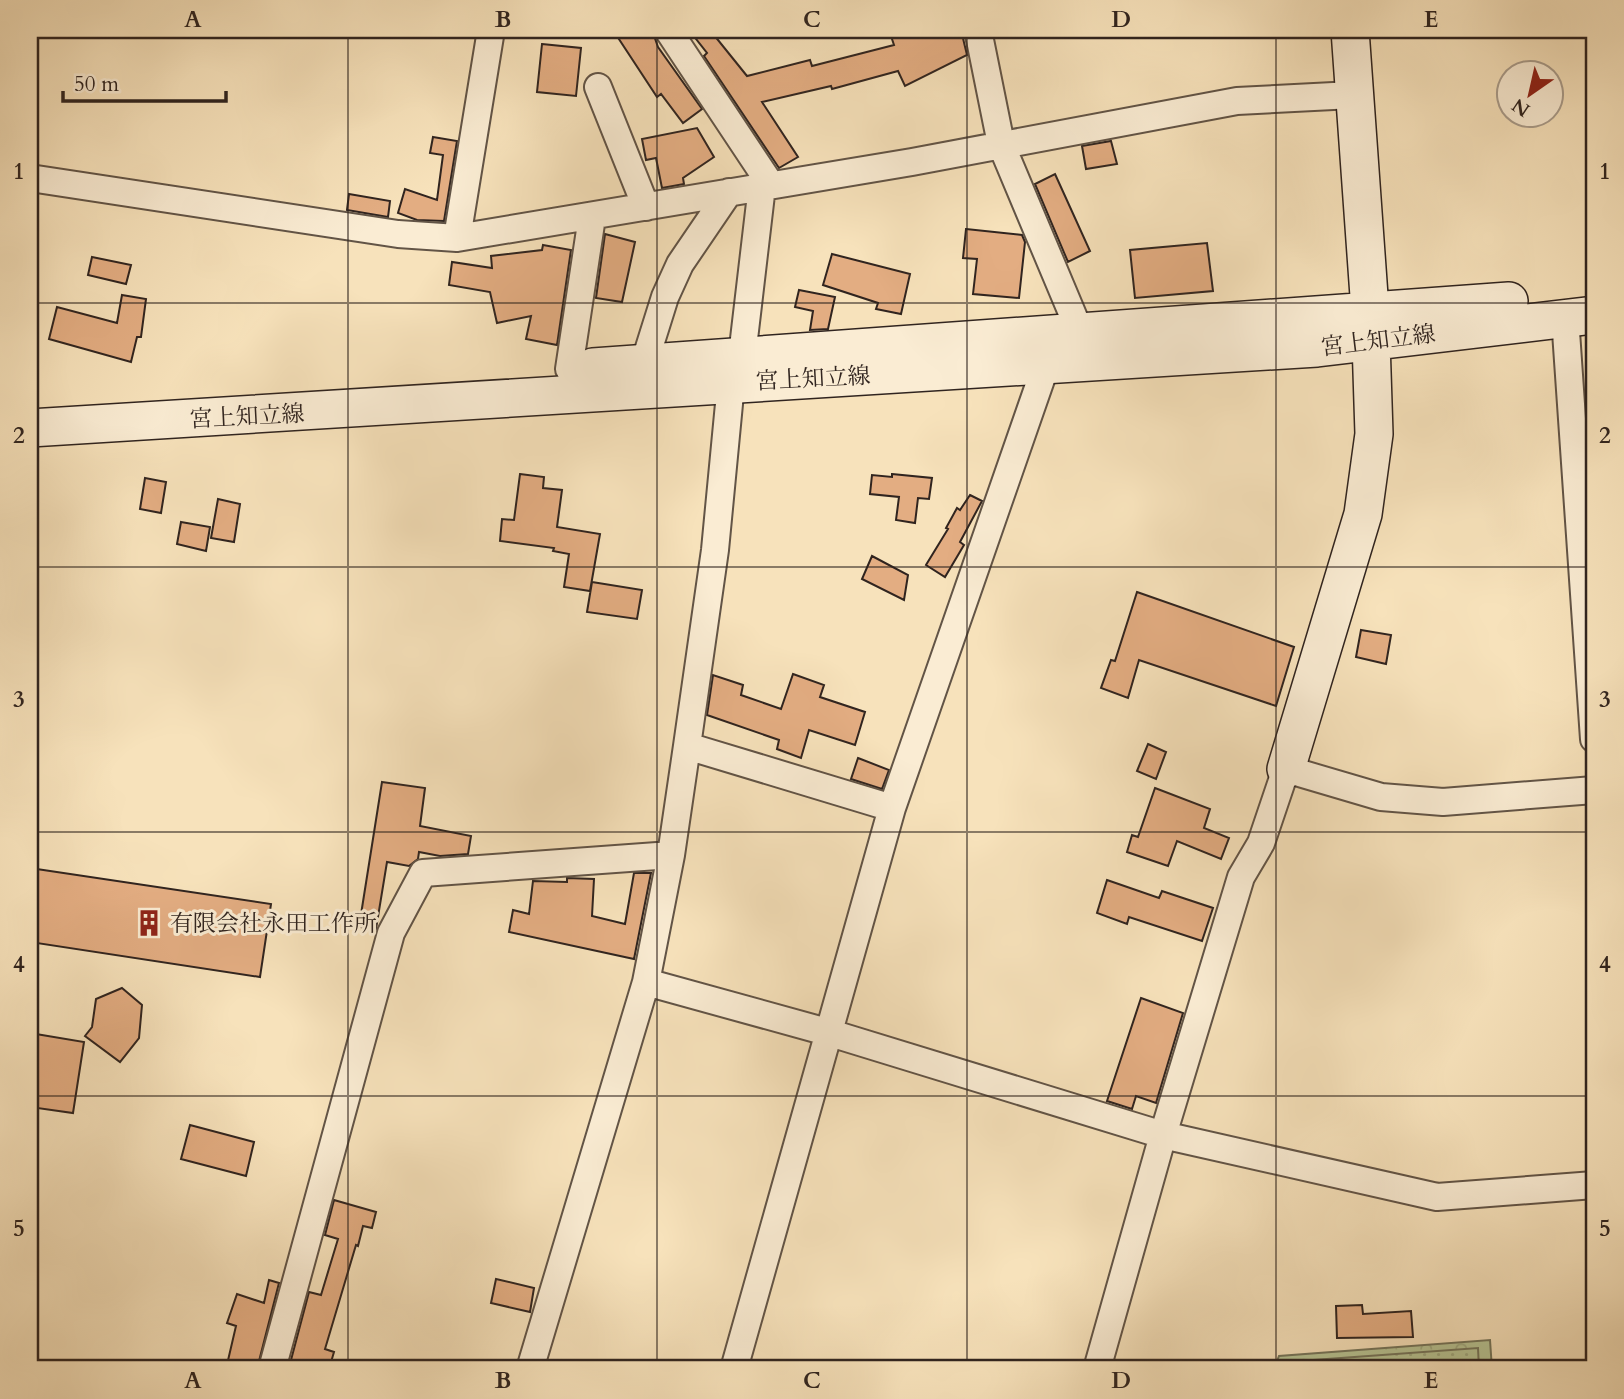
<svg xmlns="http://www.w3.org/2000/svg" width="1624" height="1399" font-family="Cardo,'Noto Serif JP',serif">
	<defs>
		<pattern id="forest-crowns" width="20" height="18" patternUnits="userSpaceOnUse" patternTransform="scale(1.75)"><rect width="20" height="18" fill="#b7c494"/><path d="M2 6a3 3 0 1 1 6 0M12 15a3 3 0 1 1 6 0" fill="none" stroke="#9ea87f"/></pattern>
		<pattern id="park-dots" width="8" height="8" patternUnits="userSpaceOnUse" patternTransform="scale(1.75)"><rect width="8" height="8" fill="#b7c494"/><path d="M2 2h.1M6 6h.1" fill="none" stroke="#9ea87f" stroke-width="1.8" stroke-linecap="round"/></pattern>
	</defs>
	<rect width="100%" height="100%" fill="#f7e2bb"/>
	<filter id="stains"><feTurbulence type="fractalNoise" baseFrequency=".00286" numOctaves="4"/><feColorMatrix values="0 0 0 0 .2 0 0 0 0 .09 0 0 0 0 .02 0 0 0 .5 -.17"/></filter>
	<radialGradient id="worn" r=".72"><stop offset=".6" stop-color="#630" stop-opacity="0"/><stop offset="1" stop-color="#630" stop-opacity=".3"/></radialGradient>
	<path fill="url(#forest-crowns)" stroke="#74745a" stroke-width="2" d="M1490,1340L1492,1369H1274L1279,1356Z"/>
	<path fill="url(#park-dots)" stroke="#74745a" stroke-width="2" d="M1478,1348L1479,1369H1284L1286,1362Z"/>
	<path fill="#e3ad82" stroke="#30241f" stroke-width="2" d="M613,30H652L658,47L702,109L683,123L661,94L657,97Z
		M689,30H710L747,76L810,60L812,66L894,45L889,30H961L967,55L905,86L898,71L832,89L831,86L762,102L798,157L779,168L704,56L707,53Z
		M542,44L581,48L576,96L537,92Z
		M697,128L714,157L683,178L684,184L662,188L656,158L646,160L642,139Z
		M433,137L457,141L444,221L417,220L398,213L405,189L437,200L443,155L430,153Z
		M1111,141L1117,164L1086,169L1082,146Z
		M1055,174L1090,251L1068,262L1035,184Z
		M349,194L390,201L388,217L347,210Z
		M966,229L1022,235L1025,242L1019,298L973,294L977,259L963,258Z
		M605,234L635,242L622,302L596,298Z
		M1207,243L1213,291L1135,298L1130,250Z
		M543,245L571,250L557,345L526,339L531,316L497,323L490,292L449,285L452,262L492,268L491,256L542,250Z
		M832,254L910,274L901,314L876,309L878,303L823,285Z
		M92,257L131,265L126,284L88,275Z
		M799,290L835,297L828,329L810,330L813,311L795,307Z
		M122,295L146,299L141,337H137L131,362L49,339L57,307L117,323Z
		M520,474L544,477L543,488L562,490L557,527L600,534L590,591L564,587L569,554L553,551L554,548L500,541L502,519L514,520Z
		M892,474L932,478L929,499L918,498L915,523L896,520L899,497L870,494L872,475L892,477Z
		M145,478L166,482L161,513L140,509Z
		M970,495L982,501L960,542L964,545L945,577L926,565L948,529L946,528L957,508L960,510Z
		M218,499L240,504L234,542L211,538Z
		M181,522L210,527L206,551L177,544Z
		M872,556L908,575L904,600L862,579Z
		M592,582L642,590L637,619L587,612Z
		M1137,592L1294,647L1276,706L1139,660L1128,698L1101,688L1111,660L1115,661Z
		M1361,630L1391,635L1386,664L1356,657Z
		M793,674L824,685L820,697L865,712L855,745L809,730L801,758L777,749L779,740L707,715L713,675L743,685L741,695L781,709Z
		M1148,744L1166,752L1156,779L1137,771Z
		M858,758L889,770L882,789L851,779Z
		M382,782L425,788L420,826L471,836L468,854L440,856L419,852L418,859L409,866L387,862L376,929L359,927Z
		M1155,788L1210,809L1204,828L1229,838L1221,859L1177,841L1168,866L1127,852L1132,835L1138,837Z
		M30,868L271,904L260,977L30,942Z
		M634,873H651L634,959L509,932L513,910L529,914L533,881L567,882V878L594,879L592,916L625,924Z
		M1107,880L1159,898L1162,891L1213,908L1202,941L1129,917L1127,924L1097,913Z
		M122,988L142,1005L139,1038L120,1062L85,1036L92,1027L96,999Z
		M1141,998L1183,1013L1156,1103L1136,1096L1132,1109L1107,1101Z
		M30,1033L84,1042L73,1113L30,1107Z
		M190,1125L254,1142L246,1176L181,1159Z
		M334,1200L376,1212L372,1228L363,1226L358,1246L356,1245L325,1349L334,1352L329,1369H319L291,1360L309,1292L321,1295L338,1239L325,1235Z
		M496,1279L534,1288L530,1312L491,1303Z
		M269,1280L279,1283L257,1369H226L236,1326L227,1323L237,1294L264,1303Z
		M1362,1305L1363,1314L1411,1311L1413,1337L1337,1338L1336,1306Z"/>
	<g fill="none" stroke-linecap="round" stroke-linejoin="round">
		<defs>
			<path id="street" d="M668,30L771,185
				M978,30L1001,144L1080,332
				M598,87L646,207
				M30,178L398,234L457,238L912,162L1237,101L1353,95
				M457,238L491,30
				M1565,317L1594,739
				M742,356L762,186
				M644,364L665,297L680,264L729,192
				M569,369L592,217
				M687,746L892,808
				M646,982L827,1032L1163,1135L1437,1197L1594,1185
				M272,1369L391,933L423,873L671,855
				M530,1369L646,982L671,855L687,746L715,550L731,383
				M734,1369L892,808L1046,365
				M1097,1369L1163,1135L1241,877L1261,843L1286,769L1381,797L1443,802L1594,790"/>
			<path id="secondary" d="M593,367L1509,301
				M30,428L1317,348L1594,315
				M1286,769L1363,514L1374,434L1370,310L1350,30"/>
		</defs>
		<use href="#street" stroke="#625446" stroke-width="30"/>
		<use href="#secondary" stroke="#30241f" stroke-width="40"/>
		<use href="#street" stroke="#faecd3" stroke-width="26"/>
		<use href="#secondary" stroke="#faecd3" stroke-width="37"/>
	</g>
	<path fill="none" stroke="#30241f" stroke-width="2" stroke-opacity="0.55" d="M348,30V1369M657,30V1369M967,30V1369M1276,30V1369M30,303H1594M30,567H1594M30,832H1594M30,1096H1594"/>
	<defs>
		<symbol id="building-bare" viewBox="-9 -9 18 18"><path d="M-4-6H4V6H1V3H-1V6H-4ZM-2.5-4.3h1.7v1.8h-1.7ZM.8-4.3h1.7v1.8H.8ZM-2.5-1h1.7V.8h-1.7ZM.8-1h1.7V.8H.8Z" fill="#8f2418" stroke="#faecd3" stroke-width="2.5" paint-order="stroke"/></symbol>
	</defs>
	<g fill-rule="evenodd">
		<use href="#building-bare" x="130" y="904" width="38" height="38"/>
	</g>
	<g text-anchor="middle" stroke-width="6" stroke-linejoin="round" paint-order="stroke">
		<g font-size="23" fill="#30241f" stroke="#faecd3">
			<text transform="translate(1378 340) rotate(-7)" y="8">宮上知立線</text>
			<text transform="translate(813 378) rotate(-3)" y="8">宮上知立線</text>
			<text transform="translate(247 416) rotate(-3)" y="8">宮上知立線</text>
		</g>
		<g font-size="23" fill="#30241f" stroke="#faecd3" text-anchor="start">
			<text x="170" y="931">有限会社永田工作所</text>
		</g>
	</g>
	<rect width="1624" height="1399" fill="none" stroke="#f7e2bb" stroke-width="77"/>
	<g transform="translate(1530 94) rotate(214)"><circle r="33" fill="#faecd3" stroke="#a99c8b" stroke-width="2"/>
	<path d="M0-5L12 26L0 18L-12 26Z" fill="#8f2418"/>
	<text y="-10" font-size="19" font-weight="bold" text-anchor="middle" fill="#30241f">N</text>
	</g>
	<path d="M63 91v10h163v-10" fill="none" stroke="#30241f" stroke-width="3.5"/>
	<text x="74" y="91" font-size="21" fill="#30241f" stroke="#faecd3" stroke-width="5" paint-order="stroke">50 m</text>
	<rect x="38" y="38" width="1548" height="1322" fill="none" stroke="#30241f" stroke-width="2.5"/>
	<g font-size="23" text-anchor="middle" font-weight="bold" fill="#30241f">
		<text x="193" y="27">A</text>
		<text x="503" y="27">B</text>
		<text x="812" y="27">C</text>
		<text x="1121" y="27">D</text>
		<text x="1431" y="27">E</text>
		<text x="19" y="179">1</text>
		<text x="1605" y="179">1</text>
		<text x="19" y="443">2</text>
		<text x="1605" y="443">2</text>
		<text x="19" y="707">3</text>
		<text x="1605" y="707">3</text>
		<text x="19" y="972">4</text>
		<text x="1605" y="972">4</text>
		<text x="19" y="1236">5</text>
		<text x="1605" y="1236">5</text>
		<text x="193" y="1388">A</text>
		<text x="503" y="1388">B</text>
		<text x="812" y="1388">C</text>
		<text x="1121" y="1388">D</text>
		<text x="1431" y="1388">E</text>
	</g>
	<rect width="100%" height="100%" filter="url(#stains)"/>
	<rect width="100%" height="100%" fill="url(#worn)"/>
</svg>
